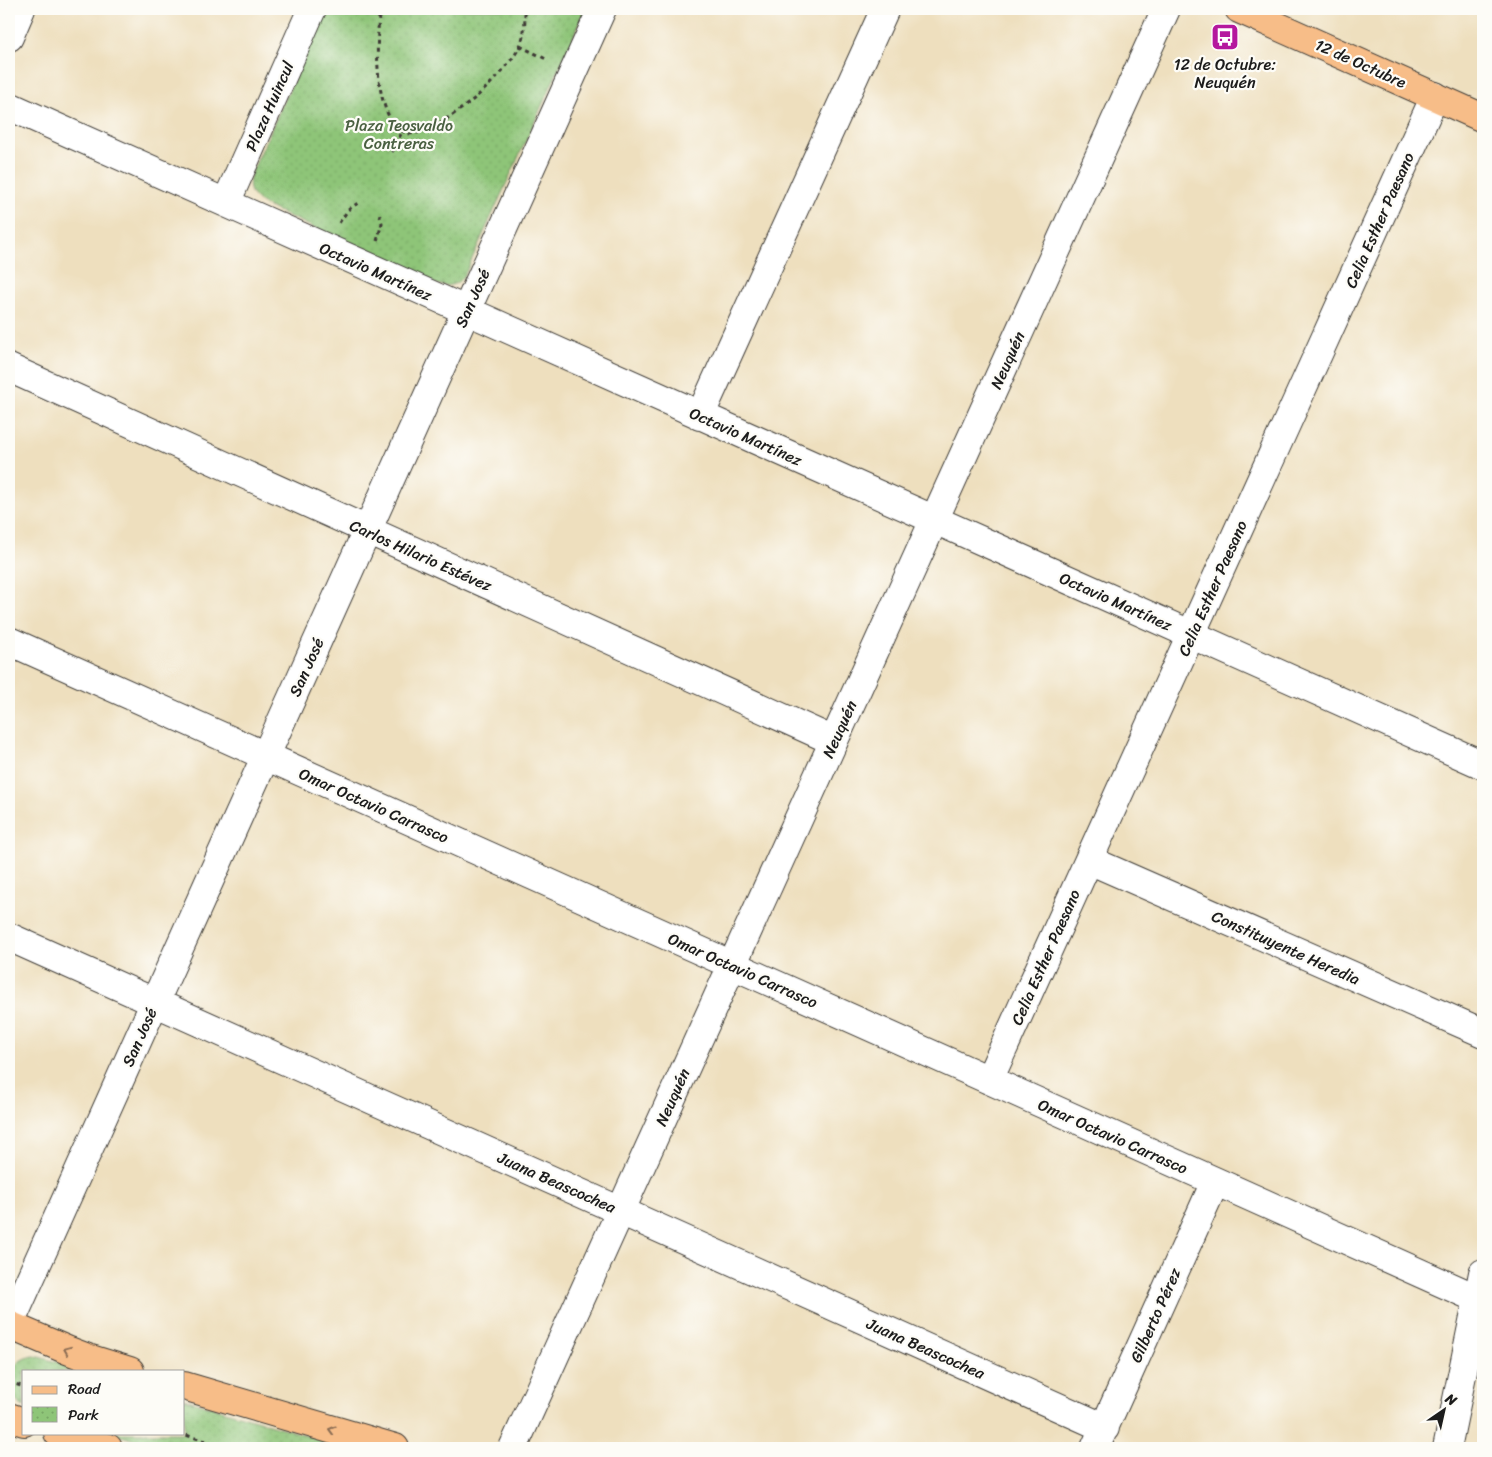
<svg xmlns="http://www.w3.org/2000/svg" width="1492" height="1457" font-family="Sriracha,sans-serif">
	<defs>
		<pattern id="park-dots" width="8" height="8" patternUnits="userSpaceOnUse" patternTransform="scale(1.25)"><rect width="8" height="8" fill="#8ec578"/><path d="M2 2h.1M6 6h.1" fill="none" stroke="#7aa967" stroke-width="1.8" stroke-linecap="round"/></pattern>
	</defs>
	<rect width="100%" height="100%" fill="#fdfcf7"/>
	<filter id="ink" filterUnits="userSpaceOnUse"><feTurbulence type="fractalNoise" baseFrequency=".02" numOctaves="2"/><feDisplacementMap in="SourceGraphic" scale="10" xChannelSelector="R" yChannelSelector="G"/><feConvolveMatrix kernelMatrix="1 2 1 2 8 2 1 2 1" color-interpolation-filters="sRGB"/></filter>
	<filter id="wash" filterUnits="userSpaceOnUse"><feTurbulence type="fractalNoise" baseFrequency=".0096" numOctaves="4" result="noise"/><feDisplacementMap in="SourceGraphic" scale="20" xChannelSelector="R" yChannelSelector="G"/><feGaussianBlur stdDeviation="1.12" result="paint"/><feColorMatrix in="noise" values="0 0 0 0 0 0 0 0 0 0 0 0 0 0 0 0 0 1.4 0 .05"/><feComposite in="paint" operator="in"/></filter>
	<g filter="url(#wash)">
		<rect width="100%" height="100%" fill="#eedfbe"/>
		<path fill="url(#park-dots)" stroke="#55704a" d="M326,9H586L466,272C459,284 451,288 436,284L267,206C253,199 246,191 251,174Z
			M35,1356L88,1371H24V1407C0,1393 6,1358 35,1356Z
			M184,1399L350,1448H162L111,1433H184Z"/>
	</g>
	<g filter="url(#ink)">
		<g fill="none" stroke-linecap="round" stroke-linejoin="round">
			<defs>
				<path id="minor" d="M9,37L21,9
					M9,106L1483,765
					M226,203L312,9
					M9,368L834,741
					M700,416L885,9
					M9,641L1478,1299
					M1089,860L1483,1033
					M9,937L1105,1428
					M989,1080L1435,96
					M9,1326L602,9
					M513,1448L1166,9
					M1095,1448L1215,1182
					M1447,1448L1483,1273"/>
				<path id="major" d="M1239,9L1483,118
					M9,1325L67,1350L88,1358L130,1371
					M184,1386L395,1448
					M9,1417L24,1422
					M58,1433L108,1448"/>
			</defs>
			<use href="#minor" stroke="#3c3934" stroke-width="30"/>
			<use href="#major" stroke="#3c3934" stroke-width="30"/>
			<path stroke="#3c3934" stroke-width="3" stroke-dasharray="4 4" stroke-linecap="butt" d="M380,9C376,38 372,120 406,133C422,139 462,109 475,98C488,87 507,67 516,53C525,40 525,24 525,9
				M520,46L548,60
				M392,152L402,132
				M339,223L348,210L358,203
				M377,241L382,223L379,213
				M9,1382L24,1387
				M179,1433L229,1448"/>
			<use href="#minor" stroke="#fff" stroke-width="28"/>
			<use href="#major" stroke="#f7bd88" stroke-width="28"/>
		</g>
		<defs><path id="oneway-chevron" d="M-2-3.5L2.5 0L-2 3.5" fill="none" stroke-width="1.6" stroke-linecap="round" stroke-linejoin="round" transform="scale(1.25)"/></defs>
		<g stroke="#8a6c52">
			<use href="#oneway-chevron" transform="translate(67 1350) rotate(-158)"/>
			<use href="#oneway-chevron" transform="translate(332 1430) rotate(-164)"/>
		</g>
	</g>
	<defs>
		<symbol id="bus-square" viewBox="-11 -11 22 22"><rect x="-9" y="-9" width="18" height="18" rx="4" fill="#b5179e" stroke="#fdfcf7"/><path d="M-5-6H5V4H4V6H2V4H-2V6H-4V4H-5ZM-3.5-4V0h7V-4ZM-3.5 1.2v1.5H-2V1.2ZM2 1.2v1.5H3.5V1.2Z" fill="#fff"/></symbol>
	</defs>
	<g fill-rule="evenodd">
		<use href="#bus-square" x="1209" y="21" width="32" height="32"/>
	</g>
	<g text-anchor="middle" stroke-width="4.5" stroke-linejoin="round" paint-order="stroke">
		<g font-size="16" fill="#1c1c1c" stroke="#fdfcf7">
			<text transform="translate(1361 63) rotate(24)" y="6">12 de Octubre</text>
			<text transform="translate(269 106) rotate(-66)" y="6">Plaza Huincul</text>
			<text transform="translate(1379 220) rotate(-66)" y="6">Celia Esther Paesano</text>
			<text transform="translate(376 271) rotate(24)" y="6">Octavio Martínez</text>
			<text transform="translate(472 298) rotate(-66)" y="6">San José</text>
			<text transform="translate(1007 360) rotate(-66)" y="6">Neuquén</text>
			<text transform="translate(746 436) rotate(24)" y="6">Octavio Martínez</text>
			<text transform="translate(421 555) rotate(24)" y="6">Carlos Hilario Estévez</text>
			<text transform="translate(1212 588) rotate(-66)" y="6">Celia Esther Paesano</text>
			<text transform="translate(1116 601) rotate(24)" y="6">Octavio Martínez</text>
			<text transform="translate(306 667) rotate(-66)" y="6">San José</text>
			<text transform="translate(839 729) rotate(-66)" y="6">Neuquén</text>
			<text transform="translate(374 805) rotate(24)" y="6">Omar Octavio Carrasco</text>
			<text transform="translate(1286 947) rotate(24)" y="6">Constituyente Heredia</text>
			<text transform="translate(1045 957) rotate(-66)" y="6">Celia Esther Paesano</text>
			<text transform="translate(743 970) rotate(24)" y="6">Omar Octavio Carrasco</text>
			<text transform="translate(139 1037) rotate(-66)" y="6">San José</text>
			<text transform="translate(672 1097) rotate(-66)" y="6">Neuquén</text>
			<text transform="translate(1113 1136) rotate(24)" y="6">Omar Octavio Carrasco</text>
			<text transform="translate(557 1182) rotate(24)" y="6">Juana Beascochea</text>
			<text transform="translate(1155 1315) rotate(-66)" y="6">Gilberto Pérez</text>
			<text transform="translate(926 1348) rotate(24)" y="6">Juana Beascochea</text>
		</g>
		<g font-size="16" fill="#1c1c1c" stroke="#fdfcf7">
			<text x="1225" y="70">12 de Octubre:<tspan x="1225" dy="18">Neuquén</tspan></text>
		</g>
		<g font-size="16" fill="#4a6041" stroke="#fdfcf7">
			<text x="399" y="131">Plaza Teosvaldo<tspan x="399" dy="18">Contreras</tspan></text>
		</g>
	</g>
	<rect width="1492" height="1457" fill="none" stroke="#fdfcf7" stroke-width="30"/>
	<rect x="22" y="1370" width="162" height="65" fill="#fdfcf7" stroke="#a3a29f"/>
	<rect x="32" y="1386" width="25" height="8" fill="#f7bd88" stroke="#a3a29f"/>
	<text x="68" y="1394" font-size="15" fill="#1c1c1c">Road</text>
	<rect x="32" y="1407" width="25" height="15" fill="url(#park-dots)" stroke="#a3a29f"/>
	<text x="68" y="1420" font-size="15" fill="#1c1c1c">Park</text>
	<g transform="translate(1444 1410) rotate(34)" stroke="#fdfcf7" stroke-width="4" paint-order="stroke">
	<path d="M0-4L9 19L0 12L-9 19Z" fill="#1c1c1c"/>
	<text y="-8" font-size="14" font-weight="bold" text-anchor="middle" fill="#1c1c1c">N</text>
	</g>
</svg>
